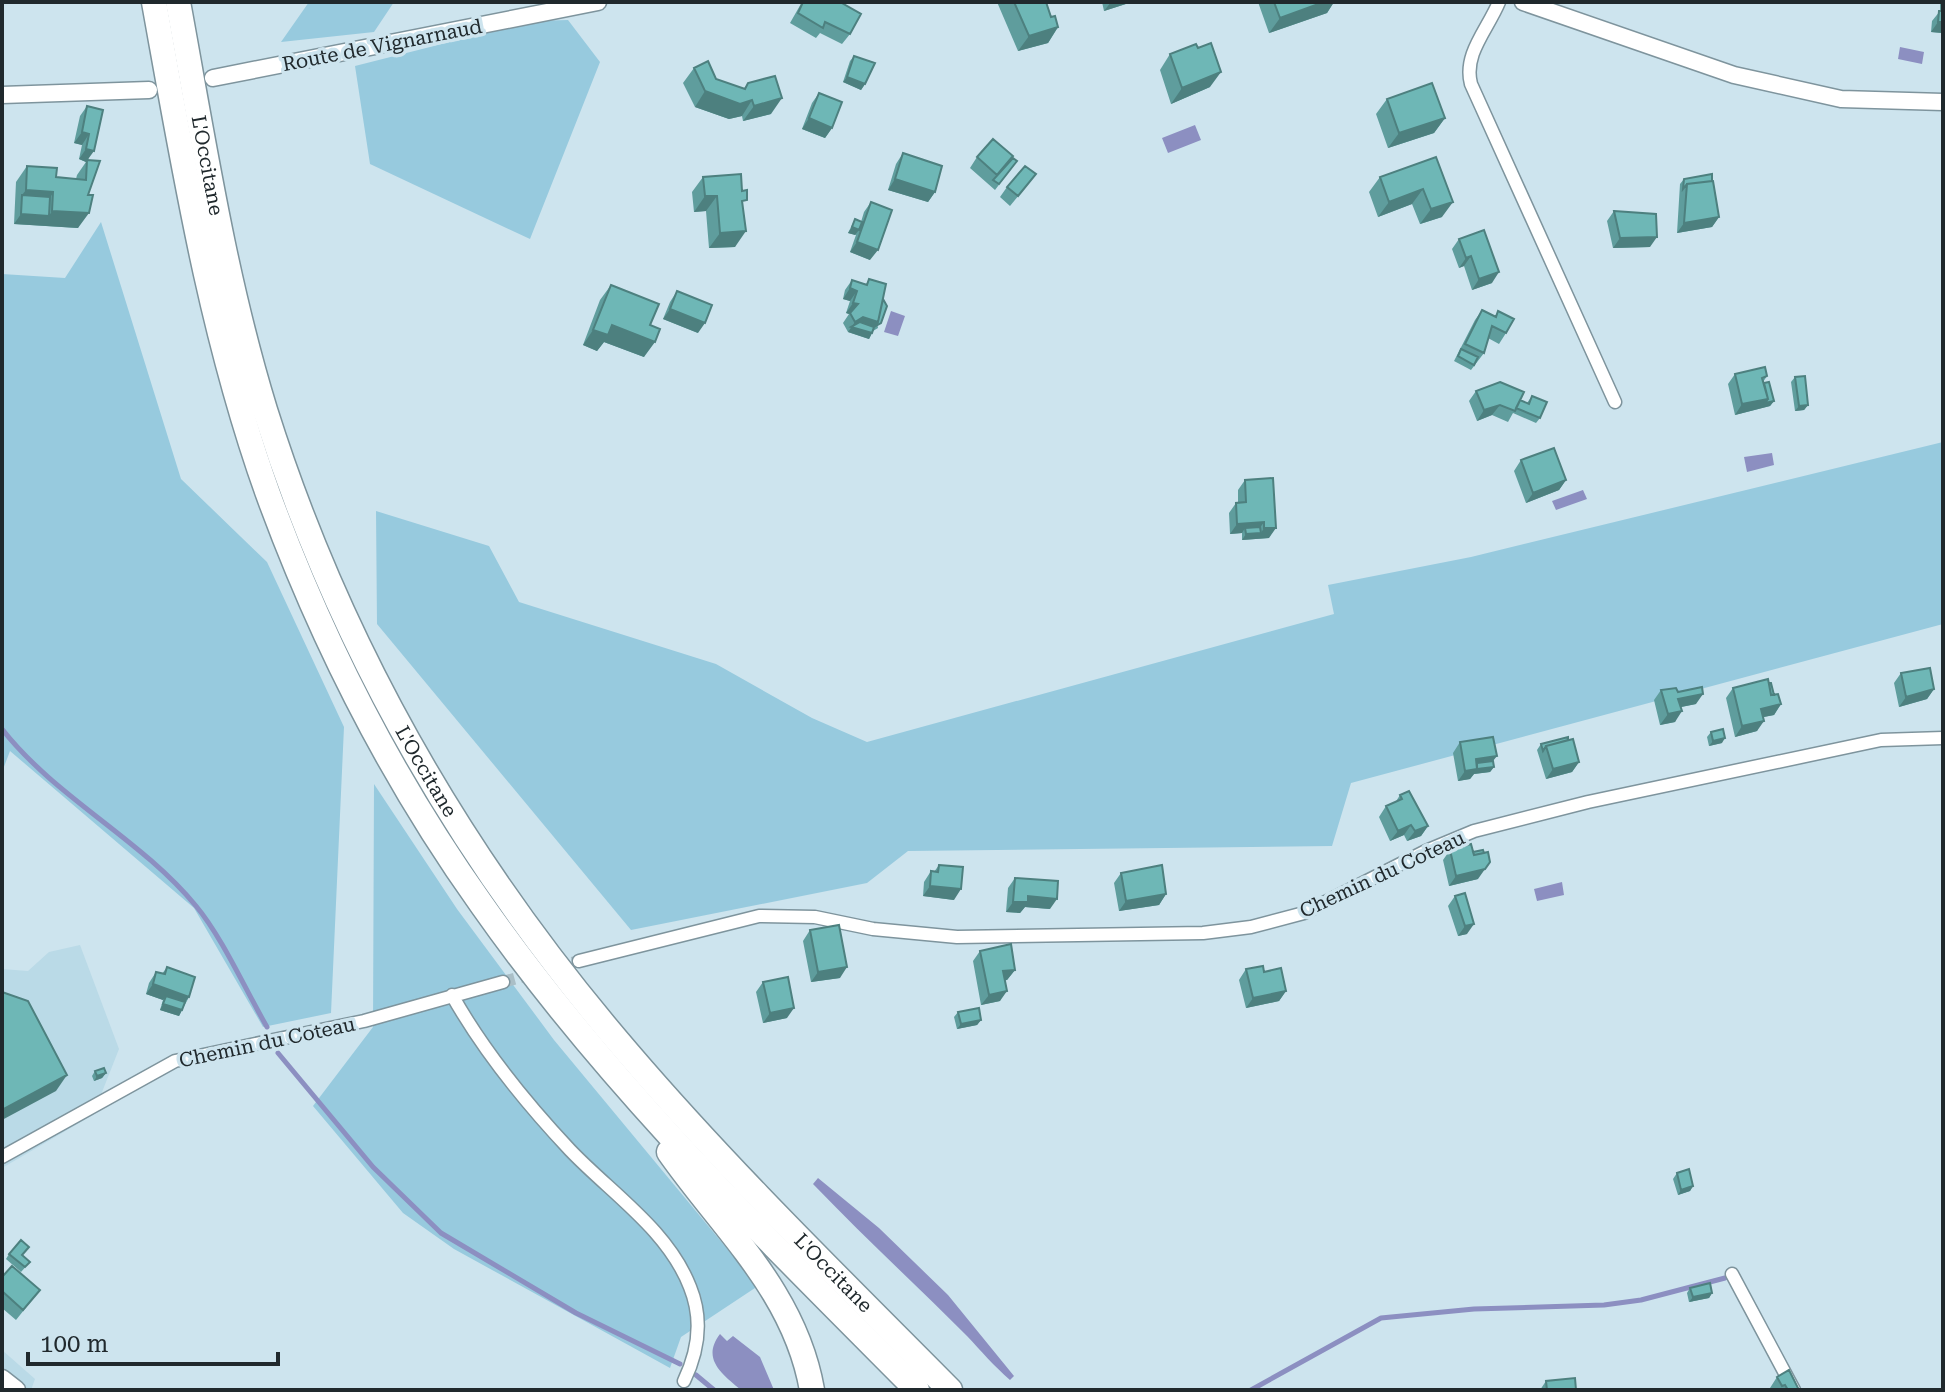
<svg xmlns="http://www.w3.org/2000/svg" width="1945" height="1392" font-family="'Roboto Serif',serif">
	<rect width="100%" height="100%" fill="#cde4ee"/>
	<path fill="#badae7" d="M80,945L119,1049L93,1115L2,1168V969L28,971L49,952Z
		M2,1350L35,1379L31,1390H2Z"/>
	<path fill="#97cade" d="M309,2H394L374,32L281,42Z
		M568,20L600,62L530,239L370,164L355,66L533,21Z
		M101,222L181,479L267,562L344,727L331,1013L263,1027L194,908L10,751L2,772V274L65,278Z
		M1943,442V624L1351,783L1332,846L908,851L867,883L631,930L377,624L376,511L489,546L519,602L716,664L812,718L867,742L1334,614L1328,585L1471,557Z
		M374,784L457,909L554,1040L758,1286L681,1337L670,1368L454,1249L403,1213L313,1106L373,1027Z"/>
	<path fill="#8c8fc1" d="M1900,47L1924,52L1922,64L1898,59Z
		M1195,125L1201,140L1168,153L1162,138Z
		M891,311L905,316L898,336L884,332Z
		M1772,453L1774,465L1747,472L1744,457Z
		M1583,490L1587,499L1556,510L1552,501Z
		M1562,882L1564,895L1537,901L1534,889Z
		M818,1178L879,1228L948,1295L1014,1376L1010,1380C994,1366 981,1351 967,1336C916,1285 863,1236 813,1184Z
		M720,1334L727,1341L733,1336L760,1357L774,1390H741C722,1374 701,1359 720,1334Z"/>
	<g fill="none" stroke-linecap="round" stroke-linejoin="round">
		<path stroke="#8c8fc1" stroke-width="5" d="M2,729C56,798 140,838 196,906C222,937 246,991 267,1027
			M278,1053L373,1167L441,1233L576,1313L680,1364
			M696,1375L714,1390
			M1251,1390L1381,1318L1474,1309L1604,1305L1641,1300L1725,1278"/>
		<path stroke="#aabfc7" stroke-width="12" stroke-dasharray="12 6" stroke-linecap="butt" d="M503,982L579,961"/>
		<defs>
			<path id="minor" d="M1499,2C1488,29 1463,54 1471,84L1615,402
				M579,961L759,916L815,917L873,929L957,937L1203,933L1251,927L1304,913L1426,851L1474,831L1588,802L1881,740L1943,738
				M452,995C484,1052 525,1102 570,1150C611,1193 668,1230 690,1287C703,1319 699,1350 684,1381
				M2,1157L175,1061L364,1021L503,982
				M1732,1274L1794,1390"/>
			<path id="tertiary" d="M1523,2L1734,75L1841,99L1943,102
				M213,78L598,2
				M2,95L149,90"/>
			<path id="secondary" d="M2,1379L16,1390"/>
			<g id="motorway">
				<path d="M154,2C184,168 211,335 268,494C321,639 392,779 482,905C607,1083 764,1236 917,1390"/>
				<path id="s1" d="M178,2C203,138 224,277 265,410C340,648 465,864 628,1053C729,1171 841,1280 950,1390"/>
				<path d="M669,1152C723,1229 795,1292 812,1390"/>
			</g>
		</defs>
		<use href="#minor" stroke="#7e949d" stroke-width="15"/>
		<use href="#tertiary" stroke="#7e949d" stroke-width="19"/>
		<use href="#secondary" stroke="#7e949d" stroke-width="21"/>
		<use href="#motorway" stroke="#7e949d" stroke-width="27"/>
		<use href="#minor" stroke="#fff" stroke-width="12"/>
		<use href="#tertiary" stroke="#fff" stroke-width="16"/>
		<use href="#secondary" stroke="#fff" stroke-width="18"/>
		<use href="#motorway" stroke="#fff" stroke-width="24"/>
	</g>
	<path fill="#5f9d9d" d="M802,2H840L850,34L842,44L820,33L816,38L790,23Z
		M997,2H1046L1051,17L1058,27L1048,43L1018,51Z
		M1102,2H1132L1104,11Z
		M1258,2H1334L1327,13L1269,33Z
		M1940,2H1943V33L1931,32L1932,21L1940,11Z
		M1198,48L1210,87L1171,104L1160,70L1170,54Z
		M854,56L865,84L861,90L843,82L850,61Z
		M694,68L716,79L744,89L748,83L771,114L743,121L742,116L729,119L695,107L683,83Z
		M819,93L832,128L825,138L802,129L812,103Z
		M1387,99L1445,118L1434,133L1388,148L1376,114Z
		M87,106L103,110L88,160V195L78,228L14,224L16,182L27,166L56,177L76,179L77,175L86,162L79,159L82,145L74,143L80,116Z
		M903,153L935,192L928,202L888,190L896,164Z
		M977,157L1006,165L1017,161L995,190L970,168Z
		M1436,157L1442,217L1420,224L1412,204L1378,217L1369,192L1380,177Z
		M1036,174L1010,206L1000,197L1007,187Z
		M703,177L742,191L743,207L735,247L709,248L706,211L694,212L692,192Z
		M1684,179L1719,217L1712,227L1677,233L1680,184Z
		M871,202L870,260L850,252L856,235L848,233L855,219L861,222L864,212Z
		M1614,211L1650,247L1613,248L1607,221Z
		M1459,239L1492,283L1472,290L1464,266L1459,268L1452,249Z
		M869,279L878,328L873,331L869,339L848,332L843,323L849,314L846,313L850,301L843,299L845,290L852,280L866,284Z
		M611,285L650,325L644,357L604,342L597,351L583,345L600,300Z
		M677,291L698,333L663,319L670,302Z
		M1482,310L1495,316L1498,311L1506,333L1499,344L1488,338L1484,353L1471,370L1454,361L1475,320Z
		M1735,374L1767,376L1763,382L1774,401L1770,406L1735,415L1728,384Z
		M1795,377L1808,405L1804,410L1795,411L1791,382Z
		M1476,391L1520,400L1527,403L1532,396L1540,418L1536,423L1513,413L1508,422L1492,415L1477,421L1469,401Z
		M1521,460L1566,480L1559,490L1526,503L1514,471Z
		M1273,478L1269,538L1242,540V533L1230,534L1229,513L1236,503H1238V490L1245,480Z
		M1901,673L1934,689L1927,699L1899,707L1894,683Z
		M1769,683L1774,695L1781,704L1774,715L1763,717L1757,731L1735,737L1726,698L1733,688Z
		M1661,690L1678,692L1696,704L1681,707L1675,722L1660,725L1654,700Z
		M1711,732L1722,743L1709,746L1707,737Z
		M1460,742L1493,761L1494,767L1490,772L1474,774L1470,779L1458,781L1453,753Z
		M1541,744L1579,762L1572,772L1546,779L1537,750Z
		M1400,795L1428,826L1421,836L1407,841L1404,835L1390,841L1379,817L1386,806L1395,803Z
		M1450,850L1478,879L1449,886L1443,860Z
		M939,865L954,900L923,896L924,882L931,871L934,872Z
		M1121,873L1166,894L1159,905L1119,911L1114,883Z
		M1015,878L1050,909L1025,907L1020,913L1006,912L1008,888Z
		M1465,893L1467,934L1458,936L1448,906L1455,896Z
		M810,930L840,978L811,982L803,941Z
		M980,951L1015,970L1007,980H1005L1000,1001L981,1005L973,961Z
		M167,967L189,997L179,1016L160,1010L163,1000L146,994L149,983L156,972L162,974Z
		M1246,969L1264,972L1286,991L1279,1001L1246,1008L1239,980Z
		M763,982L787,1018L763,1023L756,992Z
		M958,1012L981,1020L977,1025L957,1029L954,1017Z
		M95,1071L106,1073L102,1078L94,1081L92,1076Z
		M1677,1173L1693,1186L1690,1191L1678,1195L1673,1179Z
		M9,1254L22,1255L30,1262L21,1272L6,1259Z
		M2,1277L40,1290L16,1320L2,1308Z
		M1690,1288L1712,1293L1709,1298L1689,1302L1687,1293Z
		M1777,1377L1799,1390H1771L1770,1388Z
		M1546,1381L1576,1390H1540Z"/>
	<path fill="#4d807f" d="M1111,2H1132L1104,11Z
		M1324,2H1334L1327,13L1269,33L1280,18Z
		M1938,22H1943L1942,33L1931,32Z
		M1058,27L1048,43L1018,51L1029,36Z
		M1221,72L1210,87L1171,104L1182,88Z
		M847,77L865,84L861,90L843,82Z
		M705,91L752,100L742,116L729,119L695,107Z
		M782,98L771,114L743,121L754,106Z
		M809,118L832,128L825,138L802,129Z
		M1445,118L1434,133L1388,148L1399,133Z
		M82,132L89,134L82,145L74,143Z
		M86,149L94,151L86,162L79,159Z
		M895,179L935,192L928,202L888,190Z
		M1423,189L1412,204L1378,217L1389,202Z
		M26,190H79L53,193L43,208L22,195Z
		M705,196H717L706,211L694,212Z
		M1453,202L1442,217L1420,224L1431,209Z
		M52,211L89,213L78,228L14,224L21,214L49,216Z
		M1719,217L1712,227L1677,233L1684,223Z
		M852,227L859,230L855,235L848,233Z
		M746,231L735,247L709,248L720,233Z
		M1657,237L1650,247L1613,248L1620,238Z
		M857,242L878,250L870,260L850,252Z
		M1471,256L1464,266L1459,268L1466,258Z
		M1499,272L1492,283L1472,290L1479,279Z
		M850,288L857,291L850,301L843,299Z
		M853,303L858,304L849,314L846,313Z
		M670,309L705,323L698,333L663,319Z
		M863,317L878,322L871,332L872,333L869,339L848,332L855,322Z
		M612,325L655,342L644,357L604,342L597,351L583,345L593,330Z
		M1768,399L1774,401L1770,406L1735,415L1742,404Z
		M1500,405L1492,415L1477,421L1484,410Z
		M1808,405L1804,410L1795,411L1799,406Z
		M1566,480L1559,490L1526,503L1533,493Z
		M1264,522L1257,532L1245,528L1242,533L1230,534L1237,524Z
		M1264,528H1276L1269,538L1242,540L1246,534L1261,533Z
		M1934,689L1927,699L1899,707L1906,697Z
		M1703,694L1696,704L1671,709L1674,698Z
		M1781,704L1774,715L1754,719L1761,709Z
		M1682,711L1675,722L1660,725L1668,714Z
		M1764,721L1757,731L1735,737L1742,726Z
		M1725,738L1722,743L1709,746L1713,741Z
		M1497,756L1489,766L1473,769L1476,759Z
		M1579,762L1572,772L1546,779L1553,769Z
		M1494,767L1490,772L1474,774L1470,779L1458,781L1465,771Z
		M1411,825L1404,835L1390,841L1398,831Z
		M1428,826L1421,836L1407,841L1415,831Z
		M1490,862L1478,879L1449,886L1456,876Z
		M930,886L961,889L954,900L923,896Z
		M1166,894L1159,905L1119,911L1126,901Z
		M1028,896L1057,899L1050,909L1025,907L1020,913L1006,912L1013,902Z
		M1474,924L1467,934L1458,936L1465,926Z
		M847,967L840,978L811,982L818,972Z
		M1015,970L1007,980L996,982L1003,971Z
		M153,984L189,997L181,1007L166,996L163,1000L146,994Z
		M1007,991L1000,1001L981,1005L989,995Z
		M1286,991L1279,1001L1246,1008L1253,998Z
		M163,1004L182,1010L179,1016L160,1010Z
		M794,1008L787,1018L763,1023L770,1013Z
		M981,1020L977,1025L957,1029L961,1024Z
		M106,1073L102,1078L94,1081L97,1076Z
		M67,1075L56,1091L2,1120V1110Z
		M1693,1186L1690,1191L1678,1195L1681,1190Z
		M1712,1293L1709,1298L1689,1302L1693,1297Z"/>
	<path fill="#6eb7b6" stroke="#4d807f" stroke-width="2" d="M803,2H840L861,14L850,34L825,22L823,28L798,13Z
		M1014,2H1046L1051,17L1055,16L1058,27L1029,36Z
		M1274,2H1324L1280,18Z
		M1939,11H1943V22H1938Z
		M1211,43L1221,72L1182,88L1170,54L1196,44L1198,48Z
		M854,56L875,63L865,84L847,77Z
		M708,61L716,79L745,89L748,83L775,76L782,98L754,106L752,100L740,104L705,91L694,68Z
		M1432,83L1445,118L1399,133L1387,99Z
		M819,93L842,102L832,128L809,118Z
		M87,106L103,110L94,151L86,149L89,134L82,132Z
		M993,139L1013,156L997,175L977,157Z
		M903,153L942,166L935,192L895,179Z
		M1436,157L1453,202L1431,209L1423,189L1389,202L1380,177Z
		M1013,158L1017,161L999,184L993,180Z
		M87,160L100,161L88,195H93L89,213L52,211L53,192L26,190L27,166L57,168L56,177L86,180Z
		M1025,166L1036,174L1018,196L1007,187Z
		M741,174L742,191L747,190V200L742,201L746,231L720,233L717,196H705L703,177Z
		M1712,174V181L1687,184L1683,189L1684,179Z
		M1713,181L1719,217L1684,223L1687,184Z
		M22,195L50,197L49,216L21,214Z
		M871,202L892,210L878,250L857,242Z
		M1614,211L1656,214L1657,237L1620,238Z
		M855,219L862,222L859,230L852,227Z
		M1484,230L1499,272L1479,279L1471,256L1466,258L1459,239Z
		M869,279L886,284L878,322L863,317L855,322L850,313L858,304L853,303L857,291L850,288L852,280L867,285Z
		M611,285L659,304L650,325L660,329L655,342L612,325L608,335L593,330Z
		M677,291L712,305L705,323L670,309Z
		M883,299L887,306L881,323L874,327L878,322Z
		M1482,310L1496,317L1498,311L1514,319L1506,333L1492,326L1484,353L1465,344Z
		M860,322L874,327L872,333L851,327Z
		M1461,349L1478,357L1474,365L1458,356Z
		M1765,367L1767,376L1762,378L1768,399L1742,404L1735,374Z
		M1805,376L1808,405L1799,406L1795,377Z
		M1500,382L1524,392L1515,411L1500,405L1484,410L1476,391Z
		M1769,382L1774,401L1765,403L1768,399L1764,383Z
		M1532,396L1547,402L1540,418L1516,408L1520,400L1529,404Z
		M1554,448L1566,480L1533,493L1521,460Z
		M1273,478L1276,528H1264V522L1237,524L1236,503L1246,502L1245,480Z
		M1260,527L1261,533L1246,534L1245,528Z
		M1930,668L1934,689L1906,697L1901,673Z
		M1768,679L1771,695L1778,694L1781,704L1761,709L1764,721L1742,726L1733,688Z
		M1769,683H1771L1774,695H1771Z
		M1702,687L1703,694L1678,699L1682,711L1668,714L1661,690L1676,688L1678,692Z
		M1723,729L1725,738L1713,741L1711,732Z
		M1493,737L1497,756L1476,759L1477,769L1465,771L1460,742Z
		M1568,737V740L1546,746L1543,751L1541,744Z
		M1573,739L1579,762L1553,769L1546,746Z
		M1493,761L1494,767L1477,769V763Z
		M1409,791L1428,826L1415,831L1411,825L1398,831L1386,806L1402,799L1400,795Z
		M1471,844L1474,855L1488,852L1490,862L1485,869L1456,876L1450,850Z
		M1483,850L1484,853L1474,855L1473,852Z
		M939,865L963,867L961,889L930,886L931,871L938,872Z
		M1162,865L1166,894L1126,901L1121,873Z
		M1015,878L1058,881L1057,899L1028,896V902H1013Z
		M1465,893L1474,924L1465,926L1455,896Z
		M839,925L847,967L818,972L810,930Z
		M1011,944L1015,970L1003,971L1007,991L989,995L980,951Z
		M1263,966L1264,972L1281,968L1286,991L1253,998L1246,969Z
		M167,967L195,977L189,997L153,984L156,972L165,974Z
		M788,977L794,1008L770,1013L763,982Z
		M2,992L28,1001L67,1075L2,1110Z
		M166,996L185,1002L182,1010L163,1004Z
		M979,1008L981,1020L961,1024L958,1012Z
		M104,1068L106,1073L97,1076L95,1071Z
		M1689,1169L1693,1186L1681,1190L1677,1173Z
		M21,1240L29,1247L22,1255L30,1262L25,1267L9,1254Z
		M12,1266L40,1290L23,1310L2,1291V1277Z
		M1710,1283L1712,1293L1693,1297L1690,1288Z
		M1789,1370L1799,1390H1788L1785,1385L1782,1386L1777,1377Z
		M1575,1378L1576,1390H1547L1546,1381Z"/>
	<g text-anchor="middle" stroke-width="7" stroke-linejoin="round" paint-order="stroke">
		<g font-size="20" fill="#20292d" stroke="#cde4ee">
			<text transform="translate(382 45) rotate(-11)" y="7">Route de Vignarnaud</text>
			<text dy="7" stroke="none"><textPath href="#s1" startOffset="166">L'Occitane</textPath></text>
			<text dy="7" stroke="none"><textPath href="#s1" startOffset="814">L'Occitane</textPath></text>
			<text transform="translate(1382 874) rotate(-25)" y="7">Chemin du Coteau</text>
			<text transform="translate(267 1042) rotate(-12)" y="7">Chemin du Coteau</text>
			<text dy="7" stroke="none"><textPath href="#s1" startOffset="1462">L'Occitane</textPath></text>
		</g>
	</g>
	<rect width="1945" height="1392" fill="none" stroke="#20292d" stroke-width="8"/>
	<path d="M28 1352v12h250v-12" fill="none" stroke="#20292d" stroke-width="4"/>
	<text x="40" y="1352" font-size="24" fill="#20292d" stroke="#cde4ee" stroke-width="6" paint-order="stroke">100 m</text>
</svg>
